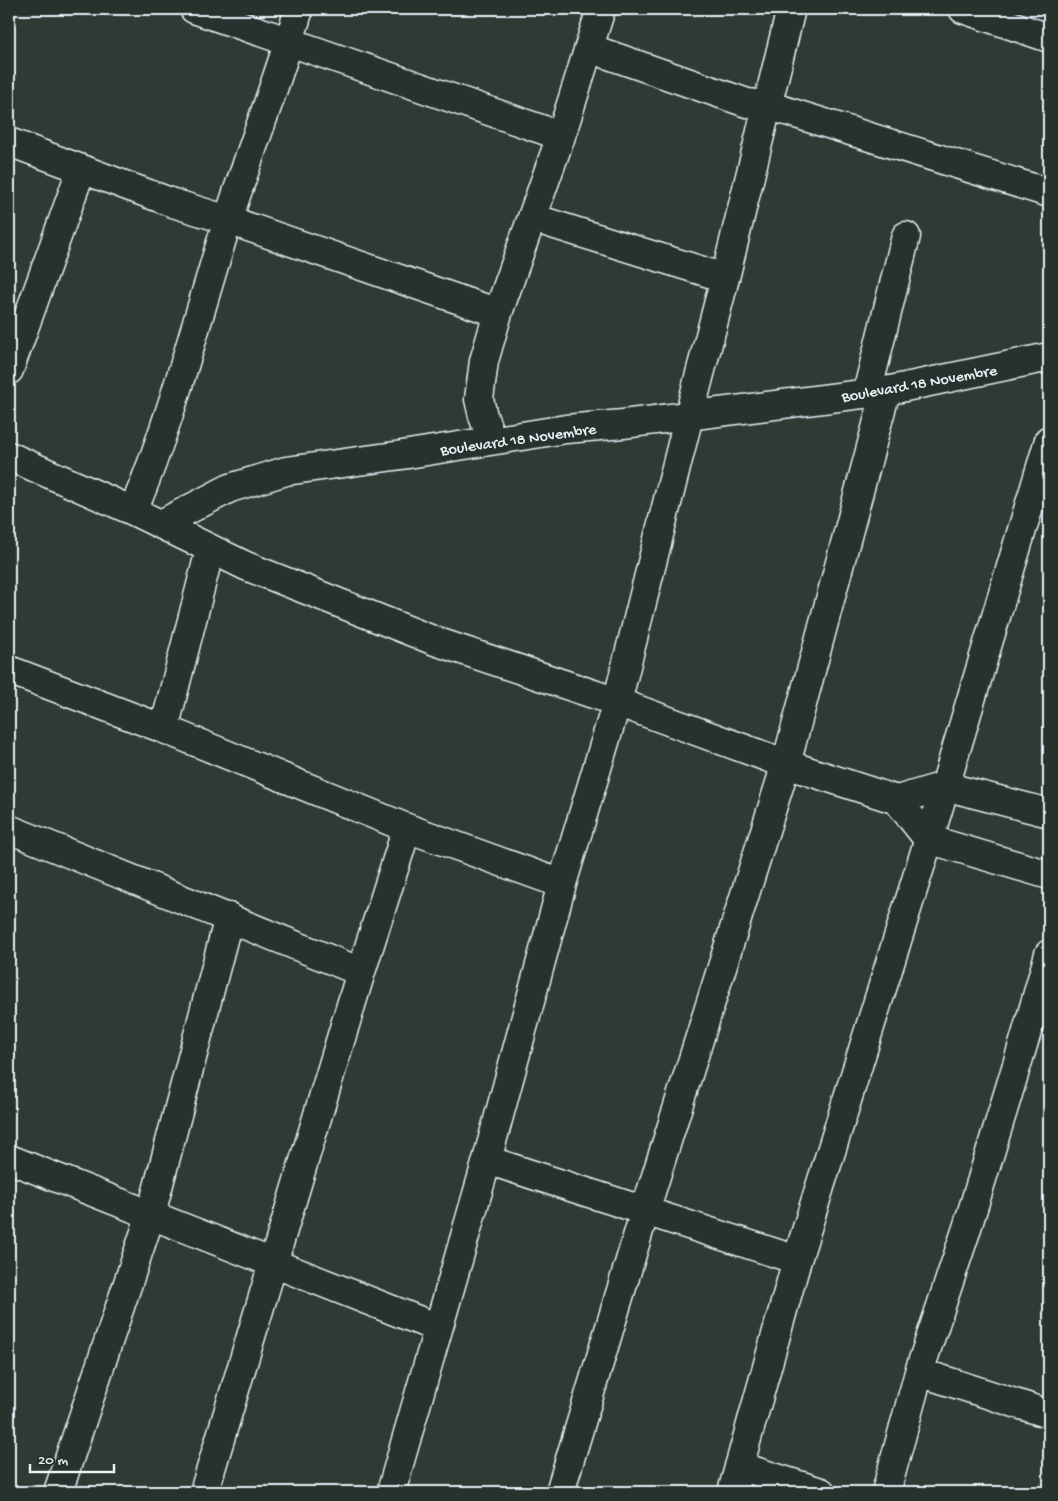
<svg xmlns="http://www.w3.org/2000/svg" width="1058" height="1501" font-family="'Gochi Hand',sans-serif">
	<rect width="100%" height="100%" fill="#2e3b35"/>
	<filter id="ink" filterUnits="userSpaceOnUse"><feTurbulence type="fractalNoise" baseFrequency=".02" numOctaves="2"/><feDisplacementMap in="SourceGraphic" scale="10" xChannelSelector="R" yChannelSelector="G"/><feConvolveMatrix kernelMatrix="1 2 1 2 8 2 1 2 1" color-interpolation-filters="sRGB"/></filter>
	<g filter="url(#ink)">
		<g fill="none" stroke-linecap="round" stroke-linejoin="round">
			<defs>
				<path id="minor" d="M194,9L561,136
					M963,9L1049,38
					M589,48L747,103L767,105L1049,193
					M9,142L173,203L228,220L498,313
					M533,218L725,278
					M9,370L81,170
					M867,393L906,236
					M492,440L483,416L479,399L484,361L498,313L561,136L601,9
					M9,456L133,511L246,566L435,641L617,702L786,764L897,800L928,839L1049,875
					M133,511C173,417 197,317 228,220C251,149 278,80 299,9
					M161,524L230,488L286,471L402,455L566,429L623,424L886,391L1049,357
					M9,670L164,729L407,828L562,884
					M164,729L210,550
					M897,800L944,786L1049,813
					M9,829L361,972
					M9,1159L438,1328
					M487,1160L797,1260
					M919,1372L1049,1414
					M739,1466L821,1492
					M58,1492L151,1214L229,917
					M204,1492L361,972L407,828
					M391,1492L487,1160L562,884L617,702L689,416L725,278L791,9
					M560,1492L645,1211L786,764L886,391
					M732,1492L797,1260L937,813L1049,440
					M886,1492L919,1372L967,1228L1026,1035L1049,954"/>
			</defs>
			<use href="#minor" stroke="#e8f1f8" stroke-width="31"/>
			<use href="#minor" stroke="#26332d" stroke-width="28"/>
		</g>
	</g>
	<g text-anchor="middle" stroke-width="4" stroke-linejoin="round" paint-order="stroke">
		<g font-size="16" fill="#e8f1f8" stroke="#26332d">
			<text transform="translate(919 382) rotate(-10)" y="6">Boulevard 18 Novembre</text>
			<text transform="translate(518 438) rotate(-8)" y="6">Boulevard 18 Novembre</text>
		</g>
	</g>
	<rect width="1058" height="1501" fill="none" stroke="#26332d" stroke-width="30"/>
	<rect x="15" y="15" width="1028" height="1471" fill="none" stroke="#e8f1f8" stroke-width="2" filter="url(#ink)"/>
	<path d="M30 1464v8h84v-8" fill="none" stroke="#e8f1f8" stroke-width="2.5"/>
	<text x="38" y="1464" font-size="15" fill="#e8f1f8" stroke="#26332d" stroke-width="4" paint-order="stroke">20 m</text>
</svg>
